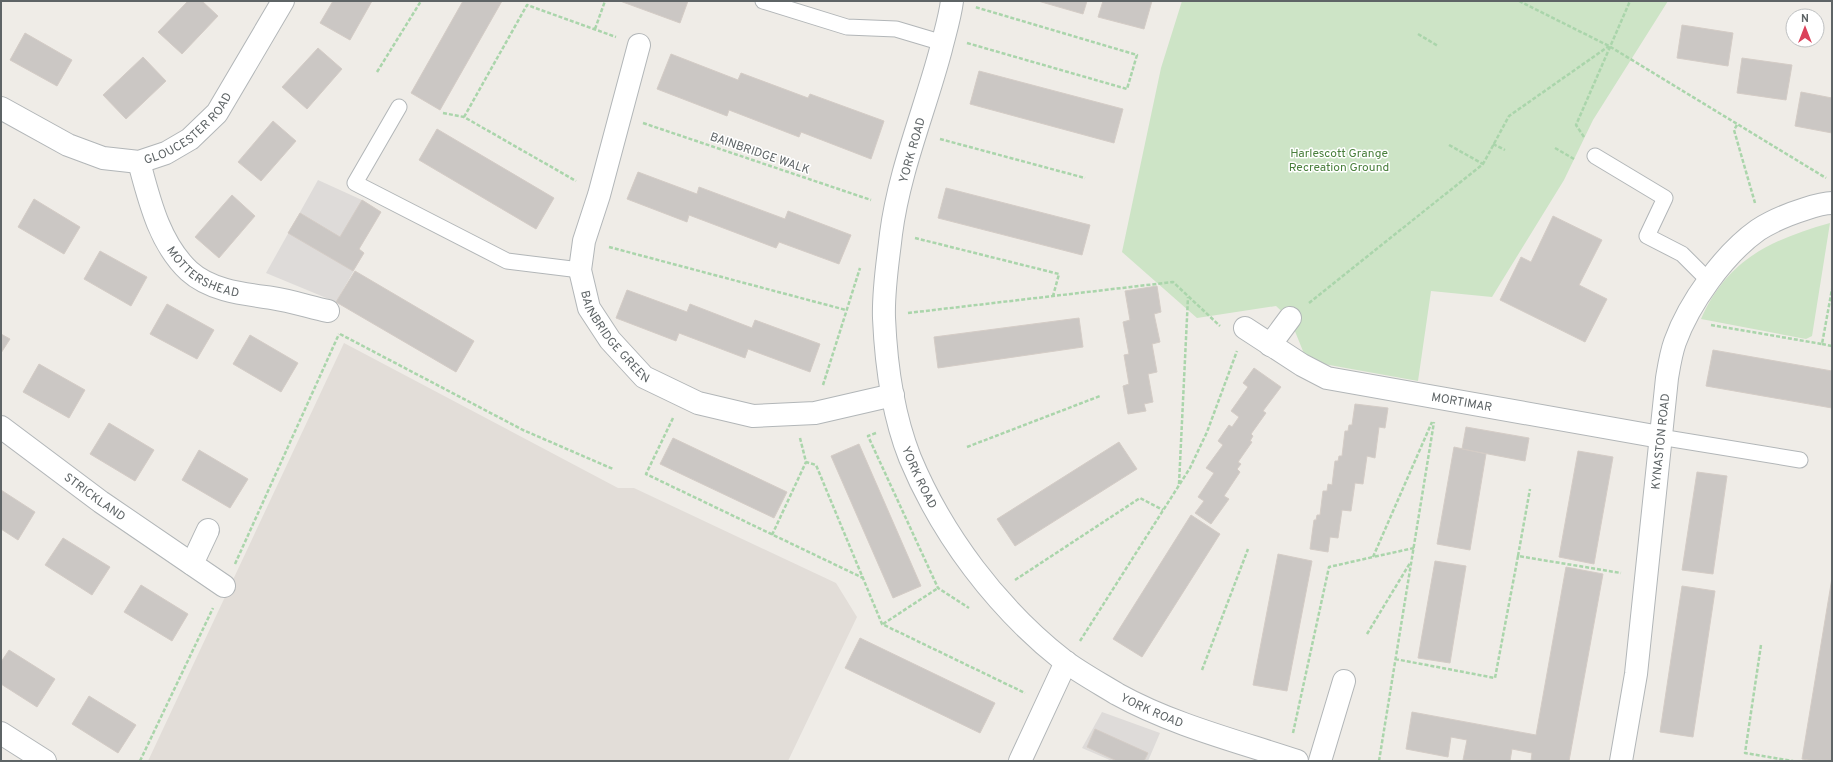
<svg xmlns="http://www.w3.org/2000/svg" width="1833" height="762" font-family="Overpass,sans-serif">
	<rect width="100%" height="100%" fill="#efece7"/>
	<path fill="#dedbd9" d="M318,180L362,200L381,212L359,249L364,253L336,302L266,273Z
		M1102,712L1160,733L1148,761H1112L1082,748Z"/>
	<path fill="#e2ddd8" d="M344,343L618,488H634L836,583L857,617L788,761H148Z"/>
	<path fill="#cde4c6" d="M1182,1H1668L1593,120L1564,180L1492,297L1431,291L1418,381L1307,361L1290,319L1276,306L1197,318L1122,252L1161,68Z
		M1830,223L1812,336L1806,339L1701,319C1727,260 1770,240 1830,223Z"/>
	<path fill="#cbc7c4" stroke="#d4ccc6" d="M188,1H202L218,16L182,54L158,32Z
		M333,1H372L350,40L320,23Z
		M463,1H502L440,110L411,93Z
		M620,1H688L680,23Z
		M1038,1H1087L1083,14Z
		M1103,1H1152L1144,29L1098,17Z
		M1682,25L1733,33L1728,66L1677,58Z
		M25,33L72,60L57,86L10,60Z
		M318,48L342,69L307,109L282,87Z
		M671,54L738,80L741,73L808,98L810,94L884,121L871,159L801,132L799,137L729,110L727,116L657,89Z
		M143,57L166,81L126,119L103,95Z
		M1742,58L1792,65L1786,100L1737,93Z
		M979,71L1123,109L1114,143L970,104Z
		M1801,92L1832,98V133L1795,126Z
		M273,121L296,141L261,181L238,162Z
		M437,129L554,198L536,229L419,160Z
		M638,172L697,194L699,187L785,219L788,211L851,235L839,264L779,242L776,248L689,215L687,222L627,199Z
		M946,188L1090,225L1082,255L938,218Z
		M232,195L255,216L219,258L195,237Z
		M34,199L80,227L64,254L18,227Z
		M362,200L381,212L359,249L364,253L353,271L288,233L300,213L340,237Z
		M1553,216L1602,240L1579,285L1607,299L1585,342L1500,300L1521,257L1531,262Z
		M100,251L147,277L131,306L84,279Z
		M355,271L474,341L456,372L336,302Z
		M1157,286L1161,312L1154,314L1160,342L1152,344L1157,372L1148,374L1153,402L1144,404L1146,411L1128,414L1123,386L1129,384L1124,355L1129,354L1123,322L1130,320L1125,291Z
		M627,290L687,312L690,304L752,328L755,320L820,344L810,372L748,349L745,358L679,333L676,341L616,318Z
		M167,304L214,330L197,359L150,334Z
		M1079,318L1083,347L938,368L934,337Z
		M1,334L10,339L1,353Z
		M250,335L298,363L281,392L233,364Z
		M1713,350L1832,371V408L1706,386Z
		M39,364L85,390L69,418L23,392Z
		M1254,368L1281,387L1263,411L1266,413L1251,434L1253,436L1250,441L1252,442L1238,462L1241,464L1237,469L1240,472L1224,496L1229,499L1211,524L1195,513L1204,501L1198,497L1214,473L1206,468L1223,445L1218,441L1229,425L1232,427L1239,417L1231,411L1248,387L1243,383Z
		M1355,404L1388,408L1385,428L1379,427L1375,458L1367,456L1363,484L1355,483L1351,511L1342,510L1338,538L1330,537L1328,552L1310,549L1314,520H1316L1317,515H1320L1323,491H1327L1328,484L1332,485L1335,461H1338L1339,456H1342L1345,431H1348L1349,425H1352Z
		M109,423L154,450L135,481L90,454Z
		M1466,427L1529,438L1525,461L1462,449Z
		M673,438L787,492L774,518L660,464Z
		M1119,442L1137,469L1015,546L997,519Z
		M859,444L921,586L893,598L831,456Z
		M1454,447L1486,454L1470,550L1437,544Z
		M199,450L248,479L230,508L182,480Z
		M1578,451L1613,457L1594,564L1559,557Z
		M1697,472L1727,476L1713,574L1682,570Z
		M1,490L35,512L18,540L1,529Z
		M1191,515L1220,534L1142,657L1113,639Z
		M63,538L110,567L92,595L45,565Z
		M1278,554L1312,561L1287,691L1253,685Z
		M1435,561L1466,566L1450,663L1418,658Z
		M1566,567L1603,574L1569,761H1531L1532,753L1512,749L1510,761L1463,760L1467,740L1451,737L1448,757L1406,749L1412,712L1536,735Z
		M1832,578V761H1814L1802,759Z
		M141,585L188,614L172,641L124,612Z
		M1682,586L1715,591L1693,737L1660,732Z
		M860,638L995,703L980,733L845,668Z
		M9,650L55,679L37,707L1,684V662Z
		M89,696L136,725L118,753L72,724Z
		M1095,729L1148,753L1144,761H1117L1087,747Z"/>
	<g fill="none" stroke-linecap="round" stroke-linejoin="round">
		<defs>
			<path id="lane" d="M763,1L847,27L896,29L943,43
				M399,107L355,183L507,261L580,270
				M1595,156L1665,198L1647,236L1682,254L1709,281
				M1660,437L1800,460"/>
			<g id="street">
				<path id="s1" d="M952,1C950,17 945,33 941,49C925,110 899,171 891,234C888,261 883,290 884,318C886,364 893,415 910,458C942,535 997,608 1063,660C1079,672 1099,683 1117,694C1173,725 1237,741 1297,761"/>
				<path id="s2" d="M639,45L599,195L584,241L580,270L589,308L610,340L644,377L698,403L753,416L815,413L893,395"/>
				<path id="s3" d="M1,108L68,145L103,158L139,162L166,153L190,139L217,113L283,1"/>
				<path id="s4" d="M139,162C149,199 159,243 189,271C211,291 244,294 272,298C291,301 310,307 328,311"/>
				<path id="s5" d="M1245,328L1302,365L1327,378L1660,437"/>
				<path d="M1270,345L1290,318"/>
				<path id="s6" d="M1,427L101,502L224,586"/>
				<path d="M192,564L208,530"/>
				<path d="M1,733L45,761"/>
				<path d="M1020,761L1066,662"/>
				<path d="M1320,761L1344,681"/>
				<path id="s7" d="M1621,761L1636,674L1667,378C1669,366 1671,353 1675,342C1689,303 1724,254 1758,230C1772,221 1789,214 1805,209C1814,206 1823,203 1832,203"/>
			</g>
		</defs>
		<use href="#lane" stroke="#b2b6b8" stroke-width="17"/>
		<use href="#street" stroke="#b2b6b8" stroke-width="24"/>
		<path stroke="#aad5ab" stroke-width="2.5" stroke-dasharray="4 2" stroke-linecap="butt" d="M1519,1L1609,46L1826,178
			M595,29L605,1
			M1418,34L1438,46
			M967,43L1127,89L1137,55L975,7
			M377,72L421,1
			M443,113L464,117L576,181
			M464,117L527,5L616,37
			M643,123L871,200
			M1737,125L1734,130L1755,203
			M1584,137L1576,125L1630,1
			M940,139L1085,178
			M1493,144L1505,150
			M1449,145L1483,164
			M1555,148L1574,159
			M915,238L1059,274L1053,296
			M609,247L846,310
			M1309,303L1483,164L1509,116L1609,46
			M908,313L1173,282L1220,326
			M1711,325L1822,344L1832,289
			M340,334L523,430L613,469
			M1822,344L1832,346
			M823,385L860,268
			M673,418L646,474L863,578
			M876,433L868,436L938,588L969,608
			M800,438L806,462L816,465L882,624L1025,693
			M967,447L1100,396
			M1179,484L1188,297
			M772,535L806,462
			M1414,548L1373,557L1432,422
			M1518,556L1530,489
			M235,564L339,334
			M1015,580L1140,498L1163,510
			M883,624L938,588
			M1367,634L1410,563
			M1080,641L1190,468L1207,432L1237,351
			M1761,645L1745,753L1793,761
			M1395,659L1495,678L1518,556L1621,573
			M1202,670L1248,549
			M1293,733L1329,567L1373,557
			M140,761L213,608
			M1379,761L1434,422"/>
		<use href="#lane" stroke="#fff" stroke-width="15"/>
		<use href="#street" stroke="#fff" stroke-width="22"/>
	</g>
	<g text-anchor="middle" stroke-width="3" stroke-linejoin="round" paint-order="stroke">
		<g font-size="12" fill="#5e6466" stroke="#fff">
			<text dy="4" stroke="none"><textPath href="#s3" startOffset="211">GLOUCESTER ROAD</textPath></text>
			<text transform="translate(912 150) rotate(-74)" y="4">YORK ROAD</text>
			<text transform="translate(760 153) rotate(19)" y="4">BAINBRIDGE WALK</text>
			<text dy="4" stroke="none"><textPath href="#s4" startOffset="134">MOTTERSHEAD</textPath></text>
			<text dy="4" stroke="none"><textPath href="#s2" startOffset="310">BAINBRIDGE GREEN</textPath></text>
			<text dy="4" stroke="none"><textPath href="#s5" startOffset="233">MORTIMAR</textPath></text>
			<text dy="4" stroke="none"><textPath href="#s7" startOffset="322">KYNASTON ROAD</textPath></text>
			<text dy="4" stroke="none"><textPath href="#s1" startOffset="490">YORK ROAD</textPath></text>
			<text dy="4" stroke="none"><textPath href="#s6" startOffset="117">STRICKLAND</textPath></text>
			<text dy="4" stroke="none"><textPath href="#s1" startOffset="827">YORK ROAD</textPath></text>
		</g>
		<g font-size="12" fill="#497f3c" stroke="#fff">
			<text x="1339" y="157">Harlescott Grange<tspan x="1339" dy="14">Recreation Ground</tspan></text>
		</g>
	</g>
	<rect width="1833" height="762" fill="none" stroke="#5e6466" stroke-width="4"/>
	<g transform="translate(1805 28)"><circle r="19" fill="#ffffff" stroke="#bfc1c2"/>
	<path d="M0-3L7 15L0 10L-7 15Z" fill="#db415a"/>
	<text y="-6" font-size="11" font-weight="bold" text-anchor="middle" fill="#5e6466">N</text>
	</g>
</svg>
